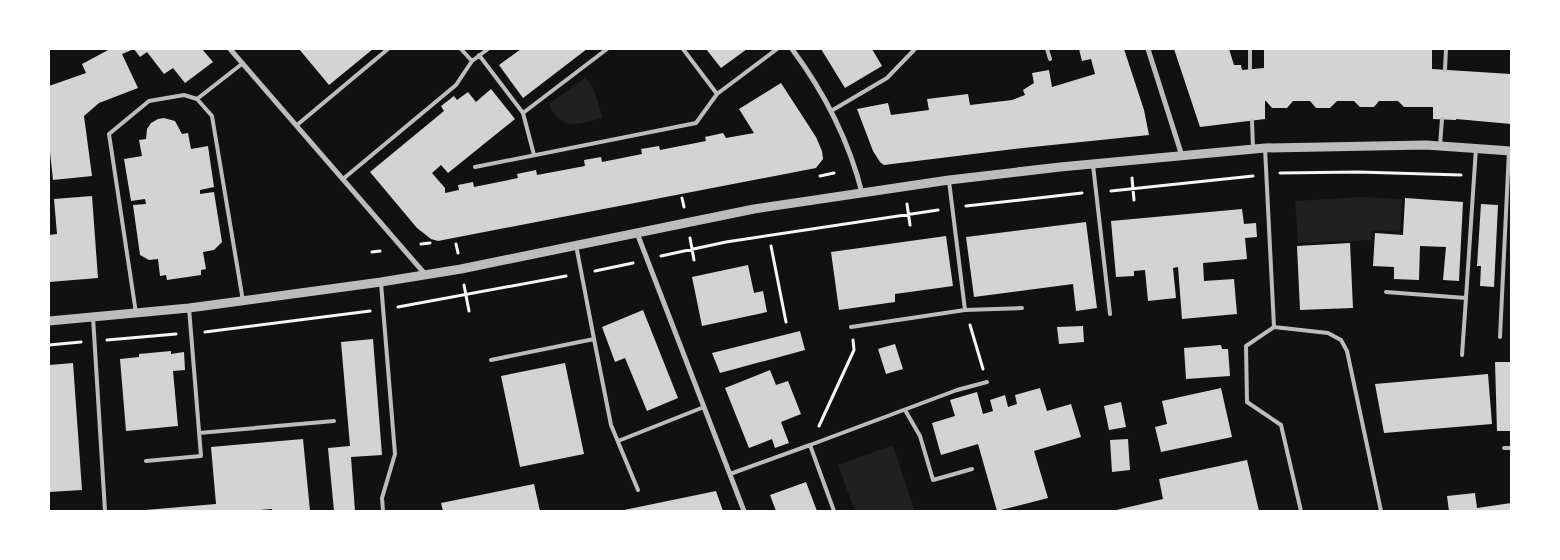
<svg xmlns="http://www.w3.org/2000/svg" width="1560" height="560" font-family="Montserrat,sans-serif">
	<rect width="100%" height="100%" fill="#111"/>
	<path fill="#202020" d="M585,78L593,87L603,118C578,124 561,132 549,104Z
		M1360,197L1402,199L1400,232L1372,230L1371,240L1298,243L1295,201Z
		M893,445L915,511H855L838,465Z"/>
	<path fill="#d3d3d3" d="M110,49H202L213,62L185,83L173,68L164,74L147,52L140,57L134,49L122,54L138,88L99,103L84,116L92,176L53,180L49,143V86L86,73L82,64Z
		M299,49H373L329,85Z
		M521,49H587L523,98L499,65Z
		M706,49H747L721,68Z
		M821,49H872L882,66L845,88Z
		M1079,49H1124L1144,110L1149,135L1023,148L884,165L880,162L873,151L857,109L888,103L891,115L929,110L927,99L968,94L970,105L1012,100L1025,95L1023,90L1034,83L1032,73L1049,70L1052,87L1095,74L1091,59L1082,61Z
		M1174,49H1229L1234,65H1241L1242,70L1264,68V50H1432V69L1511,74V124L1456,119V120L1433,119V107H1404L1398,101H1379L1374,107H1360L1354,101H1337L1330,108H1316L1310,101H1293L1287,108H1272L1266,101H1265V119L1200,127Z
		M781,83L816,137L822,151L823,159L816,168L438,241L431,239L417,228L370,172L444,111L441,106L454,96L457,100L468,92L476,102L491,89L515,119L448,173L441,165L432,173L445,188V193L459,190L458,185L473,182L474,187L518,178L517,174L536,170L537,175L585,166L584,160L601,157L602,162L642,154L641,149L659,146L660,150L706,141L705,137L723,133L726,138L754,133L739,109Z
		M164,118L175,121L182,134L188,133L191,149L208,146L214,187L200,190V194L214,192L222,242L214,250L203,252L206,269L201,270V275L167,280L166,275L160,276L158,259L149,260L140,255L133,205L146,204L145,199L131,201L124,159L142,156L139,140L146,139L147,129L151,123L158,119Z
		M92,196L98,278L49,282V235L57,234L54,199Z
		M1405,198L1463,202L1459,281L1443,280L1446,247L1420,246L1419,280L1394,279V267L1373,266L1375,233L1403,235Z
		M1481,204L1498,205L1494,287L1480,286L1481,266H1477Z
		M1242,209L1244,224L1256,223L1257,237L1245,238L1247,259L1203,263L1204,281L1234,279L1237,314L1182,319L1178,267L1173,268L1176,298L1148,301L1145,270L1134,271V276L1116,277L1111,221Z
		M1086,222L1097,308L1076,311L1073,284L974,297L966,237Z
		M946,236L953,286L895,294V302L839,310L831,252Z
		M1350,243L1353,308L1300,310L1297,246Z
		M748,265L754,293L763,291L767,312L702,326L692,277Z
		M643,310L678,398L647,411L625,358L615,362L602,327Z
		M1083,326L1084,342L1059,344L1057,327Z
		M800,331L805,350L720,373L712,353Z
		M373,339L382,455L351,457L355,511H334L328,448L350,446L341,342Z
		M895,344L903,369L886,374L878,349Z
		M1221,345L1222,349H1228L1230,376L1186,379L1184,348Z
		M171,351V354L184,352L185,370L173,371L178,426L126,431L120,359L139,357V354Z
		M1495,362H1511V431H1497Z
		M73,363L82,490L49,492V365Z
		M565,363L584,454L520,467L501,376Z
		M770,370L776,385L788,381L801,414L781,422L789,443L775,448L772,439L749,448L725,388Z
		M1488,374L1492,424L1384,433L1375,384Z
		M1040,388L1047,411L1071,404L1081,437L1034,451L1048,498L997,511L978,444L941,455L932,423L955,416L950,400L977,392L983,414L993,411L990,400L1005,395L1008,407L1017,404L1015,395Z
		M1221,388L1232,437L1161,452L1155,427L1167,424L1162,401Z
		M1121,402L1126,427L1109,430L1104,406Z
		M303,439L310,511H272V509L247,511H145V510L216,504L211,447Z
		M1128,439L1130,470L1112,472L1110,440Z
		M1247,460L1259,511H1112L1163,499L1159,479Z
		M806,482L817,511H776L770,495Z
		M534,484L540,511H443L441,503Z
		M716,491L723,511H624V510Z
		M1475,493L1477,508L1511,503V511H1449L1447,496Z"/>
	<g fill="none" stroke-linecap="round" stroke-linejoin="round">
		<path stroke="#f5f5f5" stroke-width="3" d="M1280,173L1358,172L1461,175
			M820,176L834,173
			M1132,178L1134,200
			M1111,191L1253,176
			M682,198L684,207
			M907,204L910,225
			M966,206L1082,193
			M690,238L694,260
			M421,244L430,243
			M456,244L458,253
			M771,246L786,322
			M372,252L380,251
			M661,256L726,242L938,210
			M595,271L633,263
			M464,285L469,311
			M398,307L566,276
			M970,325L983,369
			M205,332L370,311
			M107,340L176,334
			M49,345L81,342
			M819,426L854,350L853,340"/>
		<path stroke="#bcbcbc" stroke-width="4" d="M461,49L472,61
			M683,49L717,94
			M1047,49L1050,59
			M1250,49V69
			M479,55L523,113L534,155
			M1445,70L1446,49
			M197,99L243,63
			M831,111L887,78L915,49
			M523,113L607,49
			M1252,121L1253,148
			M297,125L388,49
			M1440,145L1442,119
			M1265,148L1274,327
			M1093,165L1110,314
			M475,167L696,123L717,94L777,49
			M343,179L456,85L472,61L488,49
			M381,283L395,454L382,498L383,511
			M1386,292L1466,298L1476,148
			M965,310L1022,308
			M136,313L109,134L149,101L184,95L197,99L212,116L243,301
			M93,317L105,511
			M851,327L965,310L949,181
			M1500,337L1509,151
			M594,339L611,425L638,490
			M1462,355L1466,298
			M491,360L594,339L576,245
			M905,410L920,436L933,480L972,469
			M199,433L334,421
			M618,441L704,407
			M810,445L957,390L987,382
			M1504,448H1511
			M146,461L201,456L189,308
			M730,474L810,445L834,511
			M1301,511L1281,425L1247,402L1246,346L1274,327L1328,333L1341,340L1347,351L1381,511"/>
		<path stroke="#bcbcbc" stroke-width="5" d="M230,49L425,274
			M792,49C824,92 849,141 862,193
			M1148,49L1182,156
			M637,233L744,511"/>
		<path stroke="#bcbcbc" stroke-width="9" d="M49,321L189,308L381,282L461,269L754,209L949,180L1060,167L1265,148L1426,145L1511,151"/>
	</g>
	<rect width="1560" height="560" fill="none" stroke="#ffffff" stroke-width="100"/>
</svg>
